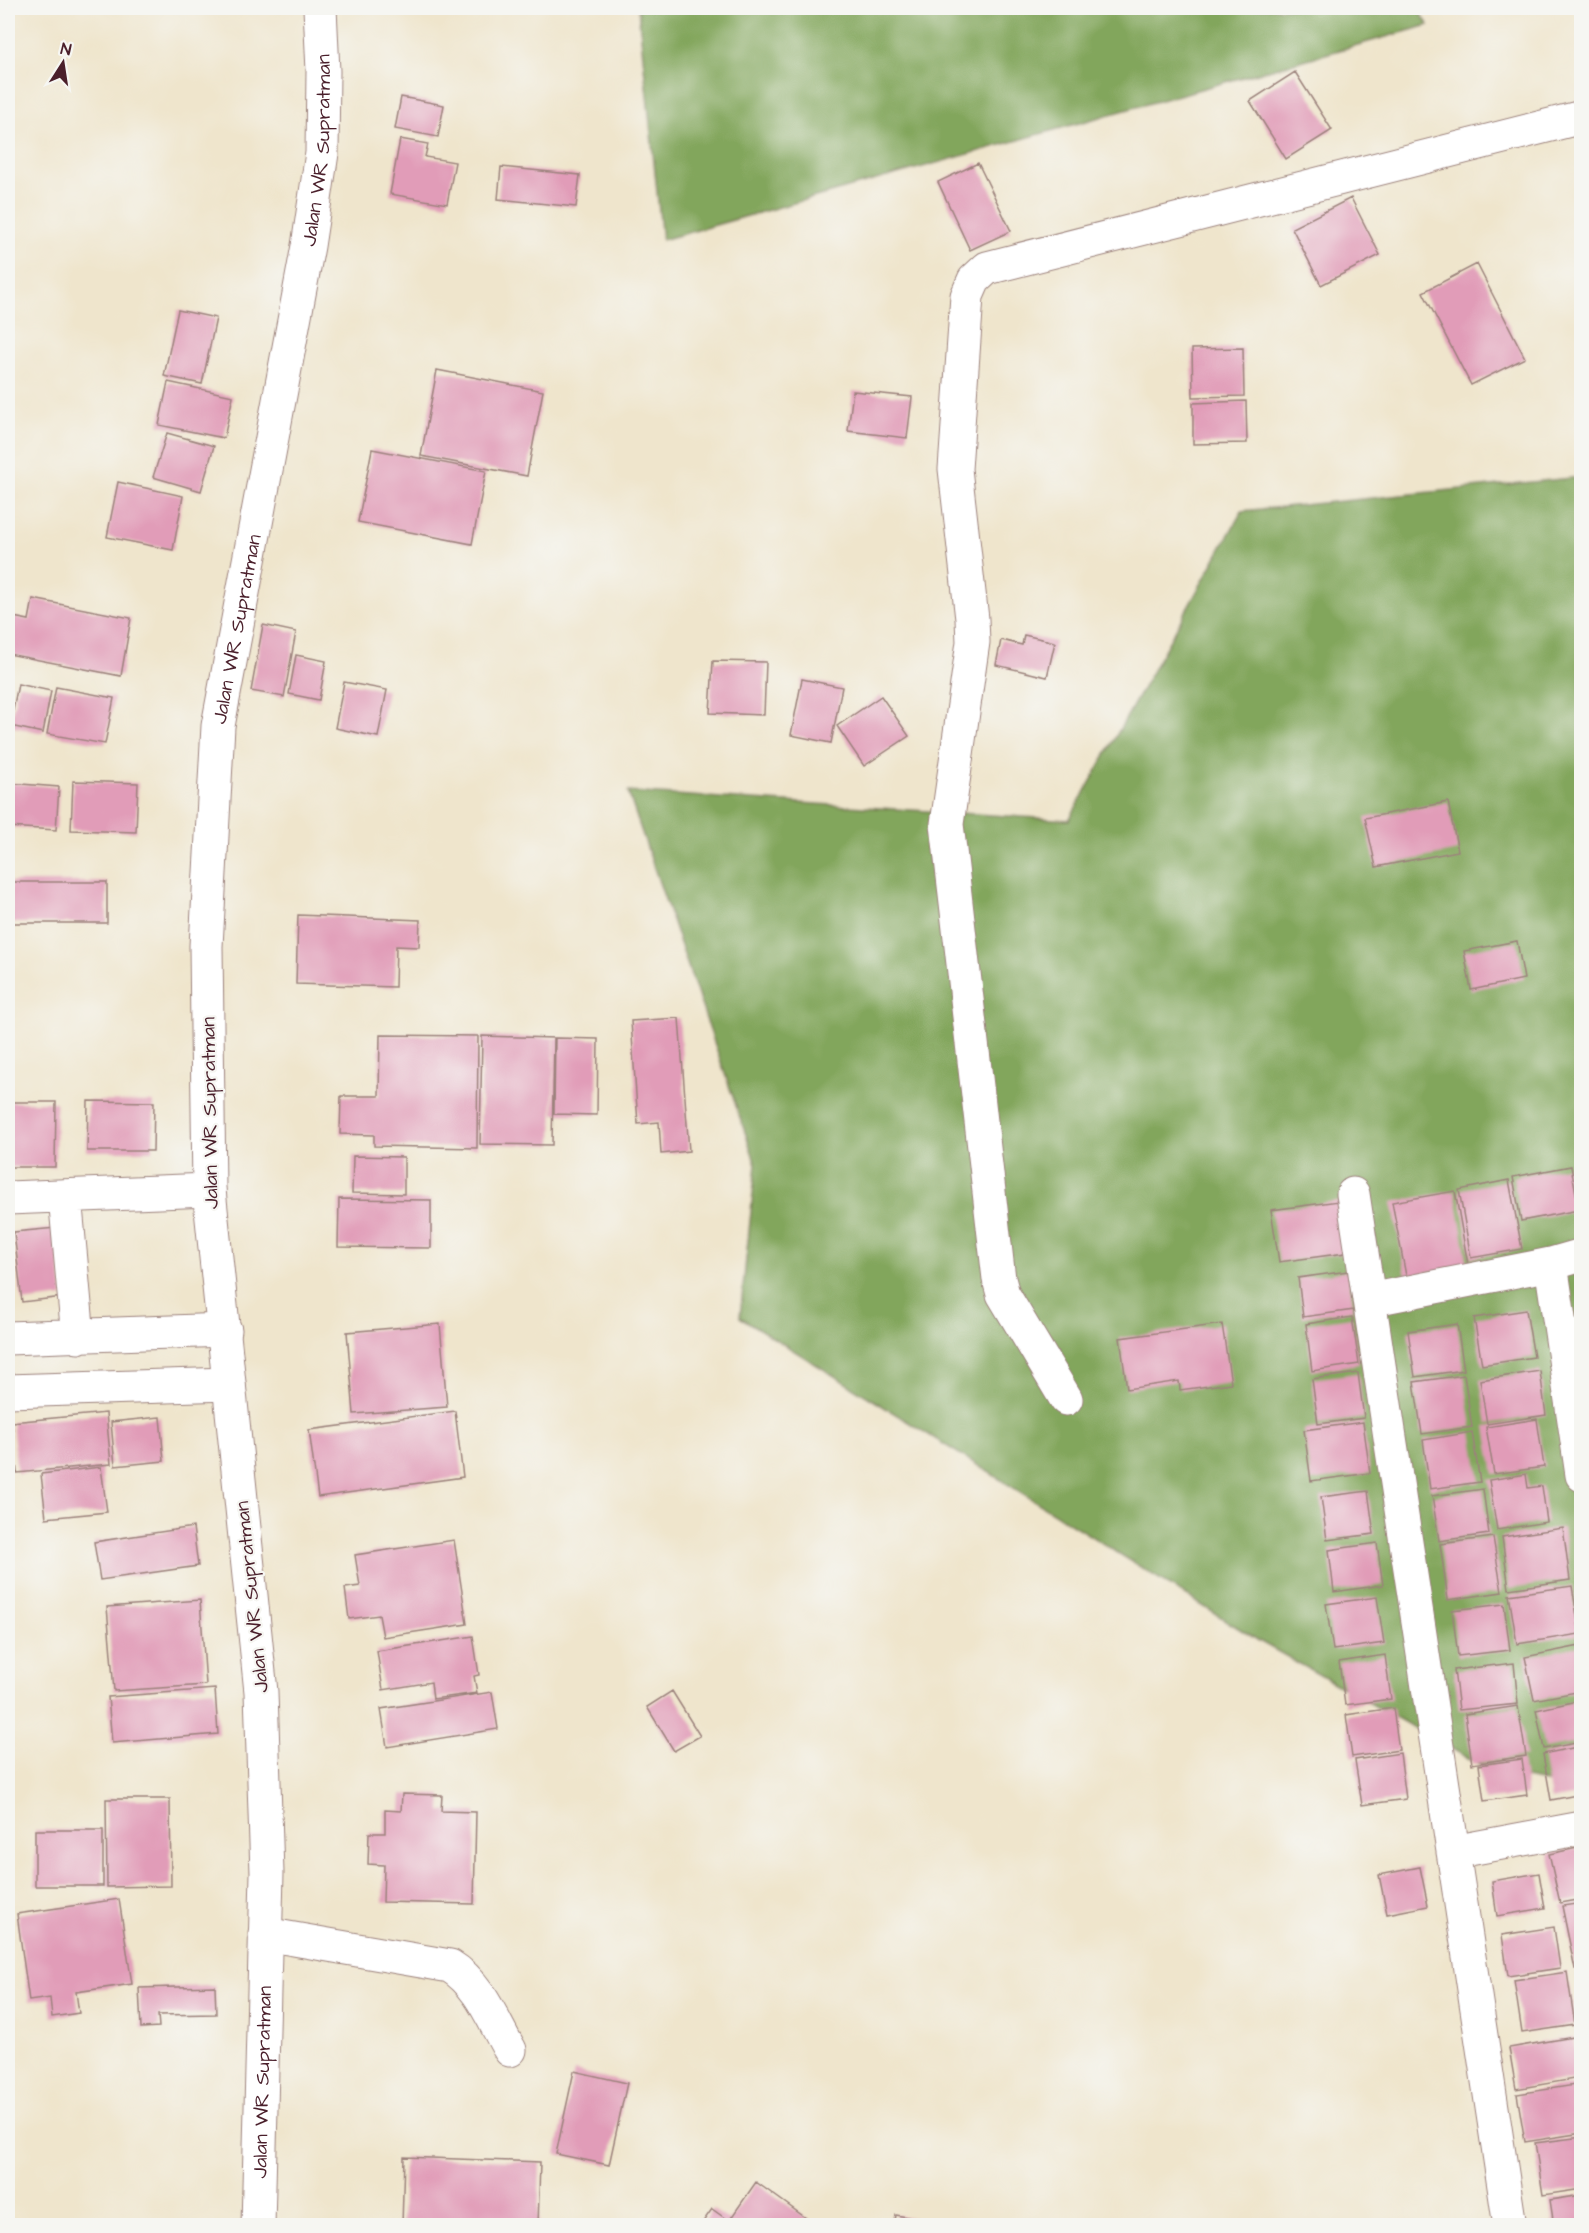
<svg xmlns="http://www.w3.org/2000/svg" width="1589" height="2233" font-family="'Architects Daughter',sans-serif">
	<rect width="100%" height="100%" fill="#f6f6f2"/>
	<filter id="ink" filterUnits="userSpaceOnUse"><feTurbulence type="fractalNoise" baseFrequency=".0167" numOctaves="2"/><feDisplacementMap in="SourceGraphic" scale="12" xChannelSelector="R" yChannelSelector="G"/><feConvolveMatrix kernelMatrix="1 2 1 2 8 2 1 2 1" color-interpolation-filters="sRGB"/></filter>
	<filter id="wash" filterUnits="userSpaceOnUse"><feTurbulence type="fractalNoise" baseFrequency=".008" numOctaves="4" result="noise"/><feDisplacementMap in="SourceGraphic" scale="24" xChannelSelector="R" yChannelSelector="G"/><feGaussianBlur stdDeviation="1.35" result="paint"/><feColorMatrix in="noise" values="0 0 0 0 0 0 0 0 0 0 0 0 0 0 0 0 0 1.4 0 .05"/><feComposite in="paint" operator="in"/></filter>
	<g filter="url(#wash)">
		<rect width="100%" height="100%" fill="#efe5cc"/>
		<path fill="#82a65b" stroke="#666243" stroke-width="1.5" d="M638,8H1416L1429,25L662,240Z
			M1581,477V1788L1495,1773L1259,1641L740,1317L756,1164L628,792L1069,820L1242,511Z"/>
		<g id="blocks">
			<path fill="#e19cb8" d="M1295,72L1332,130L1286,159L1250,101Z
				M401,97L444,105L438,137L395,129Z
				M400,139L428,144L425,157L455,162L447,204L390,194Z
				M978,163L1011,231L970,250L938,182Z
				M501,167L580,175L576,207L498,199Z
				M1351,198L1380,255L1321,285L1292,228Z
				M1477,264L1525,358L1471,385L1423,292Z
				M178,310L216,318L202,384L164,376Z
				M1243,348L1244,396L1193,397L1192,349Z
				M437,370L543,391L527,476L421,456Z
				M168,382L233,396L224,438L159,425Z
				M853,391L912,397L907,438L848,431Z
				M1246,401L1247,443L1193,444V403Z
				M167,433L214,446L201,491L153,477Z
				M372,449L486,471L472,544L358,522Z
				M118,482L183,496L173,550L107,537Z
				M33,599L131,618L121,676L8,654V616L29,620Z
				M263,625L296,632L284,697L251,691Z
				M1024,635L1055,642L1047,677L996,665L1001,640L1022,645Z
				M296,655L326,661L319,700L289,694Z
				M713,661L766,662L764,715L710,713Z
				M802,679L842,687L831,743L791,735Z
				M344,682L387,690L378,737L335,728Z
				M18,684L51,691L43,733L10,726Z
				M56,687L114,698L105,744L47,734Z
				M881,696L909,736L864,766L837,726Z
				M73,781L138,783L136,832L71,830Z
				M8,783L59,787L56,830L8,827Z
				M1448,802L1458,851L1376,867L1365,818Z
				M11,882H107V923H11Z
				M298,915L420,920L419,947L396,946L395,987L296,984Z
				M1517,941L1524,979L1471,990L1464,951Z
				M679,1018L689,1151L661,1154L659,1122L638,1124L631,1021Z
				M380,1035L478,1036L477,1148L374,1146V1135L340,1134L341,1096H379Z
				M482,1036L554,1038L552,1145L480,1144Z
				M555,1038L598,1039L597,1115L554,1114Z
				M88,1101L154,1102L153,1151H87Z
				M8,1102H56L55,1167H8Z
				M353,1156L404,1157V1194L352,1193Z
				M1582,1162V1187H1580L1576,1163Z
				M1571,1166L1579,1210L1521,1221L1513,1177Z
				M1509,1180L1522,1249L1471,1258L1459,1190Z
				M1455,1191L1468,1265L1406,1276L1392,1202Z
				M339,1199L431,1200V1248L338,1247Z
				M1346,1200L1353,1252L1279,1262L1271,1210Z
				M56,1228L63,1297L22,1302L14,1232Z
				M1348,1271L1354,1310L1303,1317L1298,1278Z
				M1526,1310L1534,1357L1482,1365L1474,1318Z
				M1352,1317L1359,1364L1312,1371L1306,1324Z
				M440,1324L447,1407L354,1414L347,1332Z
				M1222,1324L1231,1383L1180,1390L1179,1381L1127,1389L1120,1338Z
				M1457,1324L1464,1370L1415,1377L1408,1331Z
				M1540,1371L1546,1415L1487,1424L1480,1380Z
				M1358,1373L1364,1418L1318,1424L1312,1379Z
				M1464,1375L1472,1427L1422,1434L1414,1382Z
				M455,1411L463,1477L318,1497L309,1430Z
				M106,1413L111,1464L17,1473L12,1422Z
				M160,1417L164,1461L115,1466L111,1422Z
				M1537,1419L1544,1467L1494,1474L1486,1427Z
				M1363,1422L1370,1473L1311,1481L1304,1430Z
				M1472,1432L1480,1482L1430,1489L1423,1440Z
				M101,1467L107,1512L46,1518L41,1474Z
				M1526,1474L1528,1488L1542,1486L1547,1522L1497,1530L1489,1480Z
				M1483,1489L1489,1534L1439,1541L1432,1496Z
				M1368,1491L1374,1534L1327,1540L1321,1497Z
				M193,1527L198,1566L100,1580L94,1542Z
				M1563,1528L1570,1580L1509,1589L1502,1537Z
				M1493,1537L1502,1592L1448,1600L1440,1544Z
				M454,1540L467,1624L383,1637L379,1615L349,1619L345,1588L360,1586L355,1555Z
				M1377,1543L1383,1585L1334,1592L1329,1550Z
				M1572,1586L1580,1634L1517,1644L1509,1595Z
				M1377,1597L1384,1643L1333,1650L1326,1604Z
				M200,1600L206,1685L114,1691L107,1607Z
				M1504,1604L1510,1650L1458,1656L1452,1610Z
				M473,1636L479,1675L474,1676L477,1693L433,1699L431,1682L383,1690L377,1651Z
				M1580,1646L1582,1691L1534,1700L1525,1657Z
				M1385,1655L1391,1699L1345,1705L1339,1662Z
				M1514,1663L1518,1704L1459,1710L1454,1670Z
				M215,1689L218,1734L112,1743L108,1697Z
				M672,1691L700,1736L674,1751L647,1707Z
				M492,1692L498,1729L387,1747L381,1709Z
				M1582,1700V1742L1544,1749L1536,1710Z
				M1518,1706L1526,1756L1472,1764L1465,1714Z
				M1393,1708L1399,1750L1352,1757L1346,1715Z
				M1582,1746V1794L1551,1800L1543,1754Z
				M1400,1753L1406,1799L1362,1805L1355,1760Z
				M1522,1759L1527,1795L1484,1801L1479,1765Z
				M402,1794L442,1795L441,1811L476,1812L474,1904L383,1902L384,1865L368,1864L369,1833H385V1810L401,1811Z
				M106,1799H170L171,1886L107,1887Z
				M35,1830H103V1886H35Z
				M1582,1847V1899L1560,1903L1549,1854Z
				M1420,1867L1428,1906L1387,1914L1379,1875Z
				M1539,1873L1545,1908L1497,1916L1492,1881Z
				M119,1899L132,1984L76,1992L79,2013L52,2017L50,1998L29,2001L17,1914Z
				M1582,1903V1967L1575,1969L1562,1906Z
				M1554,1927L1560,1968L1508,1976L1502,1935Z
				M1567,1972L1575,2025L1522,2033L1514,1980Z
				M215,1986L216,2014L158,2015L159,2027L141,2028L139,1988Z
				M1573,2037L1580,2078L1516,2089L1509,2048Z
				M574,2071L627,2083L609,2165L556,2154Z
				M1581,2084L1582,2133L1525,2142L1517,2094Z
				M1582,2137V2189L1543,2195L1535,2143Z
				M404,2157L540,2162L538,2226H402Z
				M756,2182L817,2226H700L712,2209L729,2221Z
				M1582,2195V2226H1554L1550,2200Z
				M896,2215L945,2224V2226H894Z"/>
		</g>
	</g>
	<g filter="url(#ink)">
		<use href="#blocks" fill-opacity="0" stroke="#9c827c" stroke-width="1.5"/>
		<g fill="none" stroke-linecap="round" stroke-linejoin="round">
			<defs>
				<path id="minor" d="M1353,1194L1510,2226
					M65,1196L78,1337
					M8,1198L209,1190
					M1551,1264L1582,1475
					M1369,1300L1551,1264L1582,1255
					M8,1338L225,1330
					M8,1391L229,1384
					M1066,1399L1003,1294L999,1279L947,824L973,642L972,619L955,469L967,296L974,280L987,268L1582,117
					M1453,1852L1582,1828
					M265,1934L450,1966C480,1984 493,2021 510,2050"/>
				<g id="highway">
					<path id="s1" d="M258,2226L267,1873L261,1692L209,1190L206,946L218,726L308,246L322,153L323,71L320,8"/>
				</g>
			</defs>
			<use href="#minor" stroke="#9c827c" stroke-width="35"/>
			<use href="#highway" stroke="#9c827c" stroke-width="35"/>
			<use href="#minor" stroke="#fff" stroke-width="33"/>
			<use href="#highway" stroke="#fff" stroke-width="33"/>
		</g>
	</g>
	<g text-anchor="middle" stroke-width="4.5" stroke-linejoin="round" paint-order="stroke">
		<g font-size="20" fill="#4a1f2b" stroke="#f6f6f2">
			<text dy="7" stroke="none"><textPath href="#s1" startOffset="2088">Jalan WR Supratman</textPath></text>
			<text dy="7" stroke="none"><textPath href="#s1" startOffset="1602">Jalan WR Supratman</textPath></text>
			<text transform="translate(209 1113) rotate(-91)" y="7">Jalan WR Supratman</text>
			<text transform="translate(251 1597) rotate(-96)" y="7">Jalan WR Supratman</text>
			<text dy="7" stroke="none"><textPath href="#s1" startOffset="144">Jalan WR Supratman</textPath></text>
		</g>
	</g>
	<rect width="1589" height="2233" fill="none" stroke="#f6f6f2" stroke-width="30"/>
	<g transform="translate(63 63) rotate(12)" stroke="#f6f6f2" stroke-width="4.5" paint-order="stroke">
	<path d="M0-4.5L10 22L0 15L-10 22Z" fill="#4a1f2b"/>
	<text y="-9" font-size="16" font-weight="bold" text-anchor="middle" fill="#4a1f2b">N</text>
	</g>
</svg>
